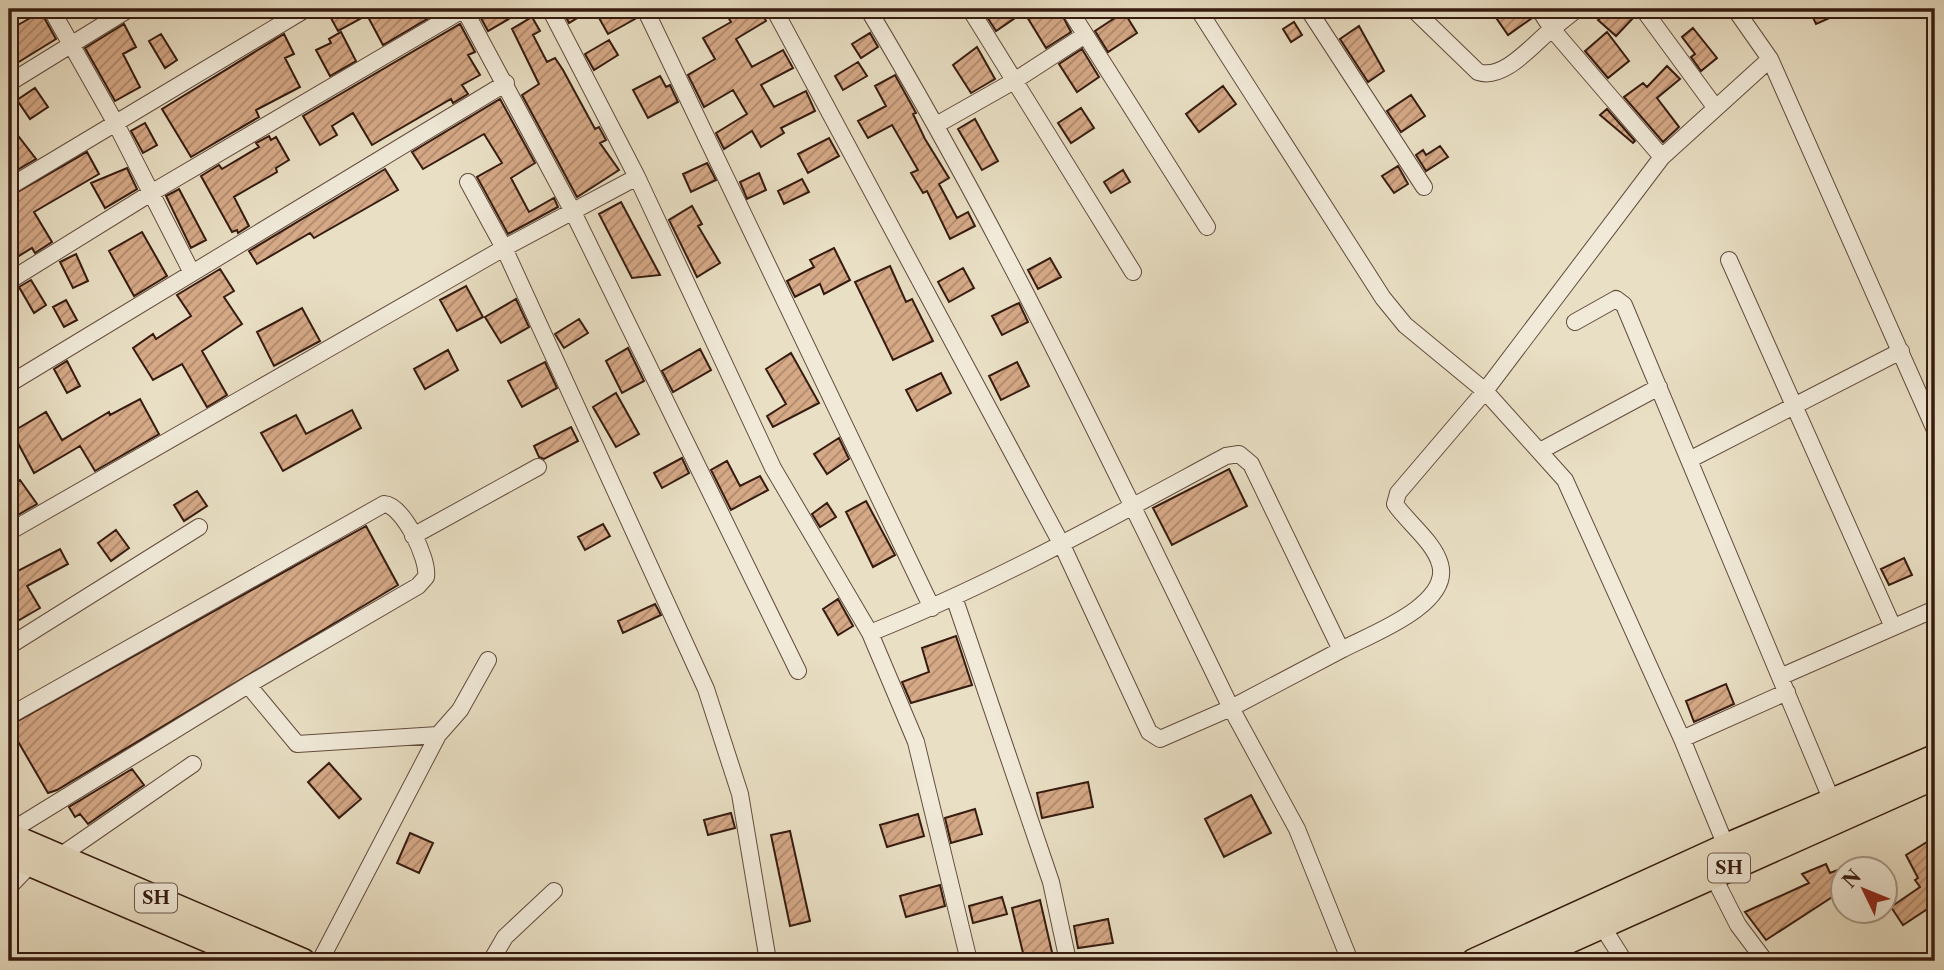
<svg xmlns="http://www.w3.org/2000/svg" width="1944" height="970" font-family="'Libre Caslon Text',serif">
	<defs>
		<pattern id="building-hatch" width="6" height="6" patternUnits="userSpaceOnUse" patternTransform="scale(1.75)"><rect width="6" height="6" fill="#d6a987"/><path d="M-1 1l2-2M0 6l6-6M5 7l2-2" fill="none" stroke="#ae896d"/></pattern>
	</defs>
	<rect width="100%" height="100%" fill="#e9dfc4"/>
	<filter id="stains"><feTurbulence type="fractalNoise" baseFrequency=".00286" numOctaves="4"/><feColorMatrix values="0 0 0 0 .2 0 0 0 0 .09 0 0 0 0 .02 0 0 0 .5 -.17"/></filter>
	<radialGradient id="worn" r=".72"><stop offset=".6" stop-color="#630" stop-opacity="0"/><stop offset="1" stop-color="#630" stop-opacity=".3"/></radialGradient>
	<path fill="url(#building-hatch)" stroke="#361b10" stroke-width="2" d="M326,9H444L383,45L367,15L338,31Z
		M476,9H526L488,31Z
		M562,9H592L569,23Z
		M594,9H629L635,19L608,34Z
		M723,9H759L766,21L736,39L752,67L783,50L793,68L761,85L774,107L806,91L815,111L781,128L784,133L761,147L752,131L724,149L716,133L747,114L733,90L704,107L688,75L715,59L703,38L731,22Z
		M982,9H1059L1071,32L1046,48L1024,12L996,31Z
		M1490,9H1529L1532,18L1508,35Z
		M1612,9H1633L1635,16L1616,36L1598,20Z
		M1809,9H1850L1816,24Z
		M41,12L56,39L9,68V30Z
		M1124,12L1137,33L1108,52L1095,31Z
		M532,17L540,31L533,35L547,62L555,58L563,70L595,129L599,127L606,140L600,143L619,170L577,197L522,95L539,84L512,29Z
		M1294,22L1302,35L1291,42L1283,29Z
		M124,24L136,47L123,54L140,87L115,101L85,48Z
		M460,24L475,52L468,55L480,75L462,85L468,94L453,103L451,99L372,145L353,113L332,126L337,135L320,145L303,116Z
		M1359,26L1384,71L1368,82L1340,39Z
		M1693,28L1717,58L1701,71L1691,57L1695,54L1682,37Z
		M341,32L356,61L330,76L316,50L331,43L329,39Z
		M1607,32L1629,61L1608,78L1585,51Z
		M870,33L878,47L861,58L852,44Z
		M161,34L177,60L165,68L149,41Z
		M284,34L294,54L285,58L300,87L256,110L259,117L191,157L162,109Z
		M609,40L618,55L594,70L585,54Z
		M977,47L995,79L971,93L953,65Z
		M1082,49L1099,77L1077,92L1059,64Z
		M858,62L867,76L843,90L835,76Z
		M1667,66L1680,79L1657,98L1679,127L1663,142L1624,97L1643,83L1647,87Z
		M895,75L916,113L913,114L925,139L949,178L939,184L957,218L968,212L975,226L950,239L927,191L923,193L911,173L918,170L892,125L868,138L858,121L886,106L875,86Z
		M660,76L666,87L670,85L678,102L648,118L633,90Z
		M1223,86L1236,104L1199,132L1186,114Z
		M35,88L48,107L30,119L17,100Z
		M1411,95L1425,116L1401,132L1387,111Z
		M500,99L535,163L511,178L529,212L554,198L558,207L508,234L477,177L502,163L484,134L423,169L412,152Z
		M1081,108L1094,128L1071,143L1058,123Z
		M1607,109L1635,141L1633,143L1600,115Z
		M975,119L998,161L982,170L958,129Z
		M145,123L157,145L143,153L131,131Z
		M9,124L36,159L12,173L9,170Z
		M269,136L271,140L276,137L289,160L276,168L277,172L234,197L249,226L238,233L237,230L232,232L201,176L219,165L222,169L259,147L256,143Z
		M829,138L839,156L808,173L798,154Z
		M1440,146L1448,157L1426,171L1416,155L1423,150L1426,155Z
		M87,152L99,174L34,212L52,242L35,253L32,248L9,262V197Z
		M707,163L716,180L691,192L683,174Z
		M1398,166L1408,184L1394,193L1382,176Z
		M127,168L137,189L105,208L91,183Z
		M385,169L398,190L314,238L310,233L257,264L249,251Z
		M1123,170L1130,182L1111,193L1104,182Z
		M759,173L766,190L747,199L740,182Z
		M802,179L809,192L784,204L778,191Z
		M179,189L206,240L191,248L166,196Z
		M621,202L660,275L632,278L599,214Z
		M692,206L702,224L698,226L720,263L697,277L669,220Z
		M142,232L167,276L134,296L109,251Z
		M834,248L850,280L824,294L820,284L795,297L787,281L814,267L810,260Z
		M76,254L88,281L73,288L60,262Z
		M1050,258L1061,277L1038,289L1028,270Z
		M890,266L906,302L912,299L933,341L893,360L855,282Z
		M963,268L974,288L949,302L938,282Z
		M220,269L234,291L224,297L242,324L202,351L227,395L207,407L182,364L153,380L133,348L153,334L156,339L191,316L177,295Z
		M31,280L46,305L34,313L19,287Z
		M466,286L483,317L457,331L440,300Z
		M516,299L529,327L501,343L485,317Z
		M66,300L77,320L64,327L53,307Z
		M1019,303L1028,322L1002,335L992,316Z
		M302,308L320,341L274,366L257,332Z
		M579,319L588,333L564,348L555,334Z
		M628,348L644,381L622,393L606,361Z
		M700,349L711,370L673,392L662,371Z
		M448,350L458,370L425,389L414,369Z
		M791,353L819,403L773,427L767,416L786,404L766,369Z
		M67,361L80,386L67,393L54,369Z
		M545,362L557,388L522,407L508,381Z
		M1017,362L1029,386L1001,400L989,376Z
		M941,373L951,393L917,411L906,390Z
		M616,393L639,434L616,447L593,407Z
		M140,399L159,434L95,471L80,446L34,473L12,432L46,412L62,440L109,412L110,415Z
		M352,410L361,428L283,471L261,433L296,415L306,434Z
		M571,427L578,441L544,459L539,457L534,446Z
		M839,438L849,459L827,474L814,454Z
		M682,458L689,473L662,488L654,473Z
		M727,461L740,486L760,476L768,490L731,510L711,470Z
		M1229,469L1247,506L1172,545L1153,508Z
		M20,480L37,504L9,520V487Z
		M197,491L207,506L184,521L174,505Z
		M866,501L895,555L873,567L846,512Z
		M827,503L836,517L820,527L812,514Z
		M603,524L610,536L585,550L578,537Z
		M366,526L398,585L57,790L48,793L9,726Z
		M116,530L129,548L111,561L98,543Z
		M60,549L68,564L27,586L40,608L9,626V555L18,571Z
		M1904,558L1912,575L1889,585L1881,569Z
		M838,599L853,626L838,635L823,609Z
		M655,604L661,615L623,633L618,621Z
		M956,636L972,685L911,703L902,682L929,672L922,648Z
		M1726,684L1734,704L1694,722L1686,701Z
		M329,763L361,799L339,818L308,782Z
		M132,769L144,785L88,824L80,814L75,817L69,807Z
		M1088,782L1093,807L1042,818L1037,793Z
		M1251,795L1271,833L1224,857L1205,819Z
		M975,809L982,834L951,843L945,818Z
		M731,813L735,828L708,835L704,820Z
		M918,814L924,836L887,847L880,825Z
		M790,831L810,921L790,926L771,835Z
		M410,833L433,843L419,873L397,863Z
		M1935,837V904L1903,925L1891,907L1920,887L1915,880L1918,878L1906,855Z
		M1826,864L1830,873L1843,868V890L1766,940L1745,912L1809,883L1802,874Z
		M940,885L945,906L906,917L900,896Z
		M1002,897L1007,914L973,923L969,906Z
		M1040,900L1054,961H1025L1012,908Z
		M1108,919L1113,943L1078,948L1074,926Z"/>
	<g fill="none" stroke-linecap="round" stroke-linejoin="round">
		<defs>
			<path id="minor" d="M51,9L115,122L191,271
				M464,9L572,210L798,671
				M550,9L637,177L773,468L870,633L916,742L969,961
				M645,9L932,608
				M774,9L1062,545L1149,732L1160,739L1231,708L1297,829L1350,961
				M868,9C1003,234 1116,472 1231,708L1341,650L1251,464L1239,454L1226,456C1109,519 993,584 870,633
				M970,9L1133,272
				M1069,9L1207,227
				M1198,9L1383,298L1405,325L1485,391L1565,480L1682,739L1726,846
				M1308,9L1424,187
				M1413,9L1478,72C1504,81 1533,44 1552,29L1539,9
				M1577,9L1552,29L1662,157
				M1643,9L1715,107
				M1735,9L1770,59L1935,430
				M9,83L129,9
				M938,124L1014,81L1085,35
				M468,182L504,248L706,689L740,794L768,961
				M9,187L306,9
				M1729,260L1893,627
				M9,281L151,193L464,9
				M1575,322L1616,299L1624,305L1832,801
				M9,384L506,83
				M1540,451L1659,387
				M1689,460L1901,351
				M9,532L504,248L637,177
				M413,536L538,467
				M954,597L1051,882L1068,961
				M9,646L199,527
				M1341,650C1369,635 1452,605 1440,564C1434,542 1408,523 1395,504L1398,493L1485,391L1662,157L1770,59
				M1780,677L1935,609
				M248,685L297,744L438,735
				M9,716L384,504C403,505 429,559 426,577L418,586L248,685L9,832
				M1682,739L1787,692
				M60,856L193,764
				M1709,868L1738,925L1765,961
				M9,887L30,865
				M1602,926L1624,961
				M320,961L438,735L460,710L488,660
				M491,961L505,937L554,891"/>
			<path id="primary" d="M9,835L303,961
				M9,855L258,961
				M1474,961L1726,846L1935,757
				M1524,961L1935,777"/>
		</defs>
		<use href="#minor" stroke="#634c3d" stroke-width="18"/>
		<use href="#primary" stroke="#361b10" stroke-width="27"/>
		<use href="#minor" stroke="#f1ead9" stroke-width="16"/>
		<use href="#primary" stroke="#e9dfc4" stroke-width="24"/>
	</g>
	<g text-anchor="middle" stroke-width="6" stroke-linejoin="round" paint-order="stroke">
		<g fill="#f1ead9" stroke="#6e594c" stroke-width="2">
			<rect x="1708" y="853.5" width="42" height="29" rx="5"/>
			<rect x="135" y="883.5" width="42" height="29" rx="5"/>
		</g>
		<g font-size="18" font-weight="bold" fill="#361b10">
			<text x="1729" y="874">SH</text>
			<text x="156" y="904">SH</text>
		</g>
	</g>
	<rect width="1944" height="970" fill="none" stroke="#e9dfc4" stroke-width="35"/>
	<rect x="10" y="10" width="1923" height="949" fill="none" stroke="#361b10" stroke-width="3.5"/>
	<rect x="18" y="18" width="1909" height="935" fill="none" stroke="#361b10" stroke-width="2"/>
	<g transform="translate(1864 890) rotate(313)"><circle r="33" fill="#f1ead9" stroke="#a69789" stroke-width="2"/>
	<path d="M0-5L12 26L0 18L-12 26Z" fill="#8f2418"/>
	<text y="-10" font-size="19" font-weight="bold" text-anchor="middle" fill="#361b10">N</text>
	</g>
	<rect width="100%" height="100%" filter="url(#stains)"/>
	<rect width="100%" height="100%" fill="url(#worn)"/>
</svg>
